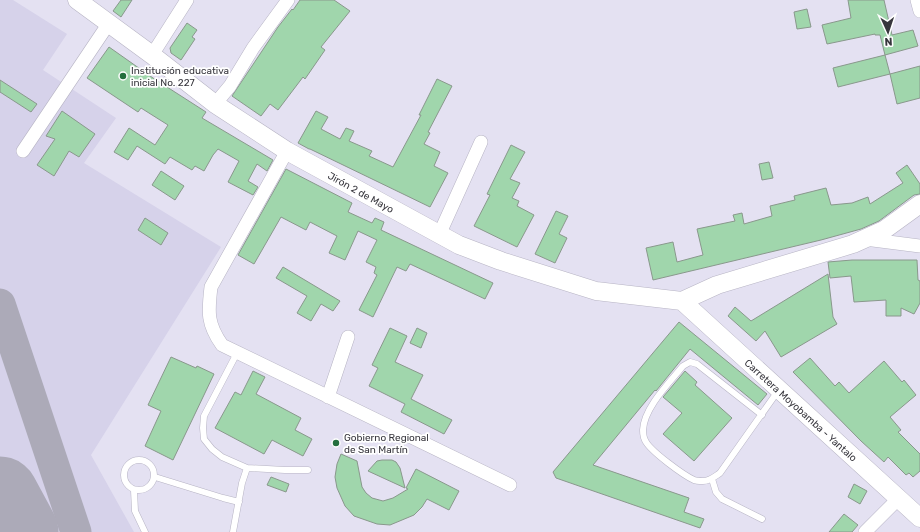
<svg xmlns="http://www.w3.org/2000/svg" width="920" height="532" font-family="Rubik,sans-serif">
	<rect width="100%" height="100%" fill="#e4e1f2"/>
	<path fill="#d6d2ea" d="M0,0H13L67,34L43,70L116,118L84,163L221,247L91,455L134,532H0Z"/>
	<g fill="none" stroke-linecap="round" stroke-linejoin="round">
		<path stroke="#acaab8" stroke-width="31" d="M0,304L76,532"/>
		<path stroke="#acaab8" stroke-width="77" d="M0,495L20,532"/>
	</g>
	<path fill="#a0d6ac" stroke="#89988c" d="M121,0H132L121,17L113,11Z
		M300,0H334L350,11L321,47L325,50L305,79L303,77L278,110L270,104L261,116L232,96L278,27L292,9L293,10Z
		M848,0H884L892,35L913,30L918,46L885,55L880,35H875V34L827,44L822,25L851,18Z
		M807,9L811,27L797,29L794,12Z
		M187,23L197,30L192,37L195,39L181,60L171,53L170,48Z
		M109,47L153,78L206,112L202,118L273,160L267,171L257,164L248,181L258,187L253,195L228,182L239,161L218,149L213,155L204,171L195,166L192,170L170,157L165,164L137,146L128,160L114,152L129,128L155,145L168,125L141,108L138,112L87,78Z
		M885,55L890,74L838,87L833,68Z
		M920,66V98L897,104L890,74Z
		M437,79L452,86L428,132L430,133L424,144L440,152L434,166L448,173L430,207L310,149H309L298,143L316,111L328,117L321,129L340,139L346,128L354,131L349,141L372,151L369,156L393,167L421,115H419Z
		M0,80L37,104L31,112L0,92Z
		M62,111L95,134L79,157L69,151L54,176L37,165L55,139L46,136Z
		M511,145L525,152L510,179L520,183L512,198L519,201L517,206L534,215L517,247L474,226L490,195L487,194Z
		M769,162L773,178L762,180L759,164Z
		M907,165L920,184V194L914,195L879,221L861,229L821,240L653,280L646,248L673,242L677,262L703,255L697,229L735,221L733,215L742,213L744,224L772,216L770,206L795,200L794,196L826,188L831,205L852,203L868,197L870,204L903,183L896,173Z
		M286,169L352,203L348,212L372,223L375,218L384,222L381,230L493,283L485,299L410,264L406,271L397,267L373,317L359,310L377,275L374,273L376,267L366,262L377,240L358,231L345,260L329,253L337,236L310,222L306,230L281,217L254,264L238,255Z
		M161,171L184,186L175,200L152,185Z
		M556,211L568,216L559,234L567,238L555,263L535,254Z
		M145,218L168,233L161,245L138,230Z
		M852,260H917L918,280L920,281V303L914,314L901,308V316H886V300L854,302L851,276L830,278L828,262Z
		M283,267L340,301L333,311L321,304L311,321L297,313L307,296L276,278Z
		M828,274L833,317L837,324L781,357L765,331L756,341L728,316L735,307L751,321Z
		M679,322L767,394L758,405L690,349L656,391L655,390L593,465L689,498L684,512L704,519L700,528L556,478L553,472Z
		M390,328L407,336L395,362L423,375L411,399L452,420L444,434L401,412L405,404L369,386L378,368L372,365Z
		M417,328L427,333L421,348L410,343Z
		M171,357L196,368L197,366L214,374L173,460L145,446L161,411L148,405Z
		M810,358L835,386L839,382L849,393L884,361L902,382L904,380L916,395L890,417L901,430L898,432L920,454V471L913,477L909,473L906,475L888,457L884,462L861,441L793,372Z
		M253,371L265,377L256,394L301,418L295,430L312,439L303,456L272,440L264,454L215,428L235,392L241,395Z
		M685,371L697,382L695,385L732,418L694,461L663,434L682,413L663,397Z
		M341,454L357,461L362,487L366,493L372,498L383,501L393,498L408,489L406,488L416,469L459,491L449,510L427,499L422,507L414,515L390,525L377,524L354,516L345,506L337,488L335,477L337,464Z
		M382,460H392L396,462L400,468L405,488L368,471L377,461Z
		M271,477L289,484L286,492L267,485Z
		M854,484L867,491L860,504L848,497Z
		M844,514L858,525L852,532H829Z"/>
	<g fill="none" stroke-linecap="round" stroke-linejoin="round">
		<defs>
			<path id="lane" d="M237,353L204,416L203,428L204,439L212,449L222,457L247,468L285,470H308
				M762,415L697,364L690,362L683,366C669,383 644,408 643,430C643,434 644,439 646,442C652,452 683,475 694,480C696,481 701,481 703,481C710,481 714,477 720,473L778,391
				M124 475a15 15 0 1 1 30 0a15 15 0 1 1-30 0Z
				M155,477L223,498L239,502
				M712,479L716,492L722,499L762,519
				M134,490L135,511L145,532
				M233,532L242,483L247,468"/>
			<path id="street" d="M917,0L920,11
				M152,55L187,0
				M215,104L230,86L253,48L288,0
				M23,151L109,23
				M287,151L211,287C208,312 207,324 222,345L510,485
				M439,235L481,142
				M865,239L920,246
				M328,397L348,337
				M865,532L898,499"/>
			<path id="secondary" d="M77,0L152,55L215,104L287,151L459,245L501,261L596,291L682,301L717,285L853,244L884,230L920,204
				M682,301L920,518"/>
		</defs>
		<use href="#lane" stroke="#b7b4c4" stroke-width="7"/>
		<use href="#street" stroke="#b7b4c4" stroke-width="14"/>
		<use href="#secondary" stroke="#b7b4c4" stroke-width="19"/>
		<use href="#lane" stroke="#fff" stroke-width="6"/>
		<use href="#street" stroke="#fff" stroke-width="13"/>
		<use href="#secondary" stroke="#fff" stroke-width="18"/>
	</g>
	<g fill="#246f3e" stroke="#fff" stroke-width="1.5">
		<circle cx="123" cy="76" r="4"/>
		<circle cx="336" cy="443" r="4"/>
	</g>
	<g text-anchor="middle" stroke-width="3.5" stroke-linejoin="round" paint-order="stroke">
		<g font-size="10" fill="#37363d" stroke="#fff" text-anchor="start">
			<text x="131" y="74">Institución educativa<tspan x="131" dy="12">inicial No. 227</tspan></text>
			<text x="344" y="441">Gobierno Regional<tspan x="344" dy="12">de San Martín</tspan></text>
		</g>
		<g font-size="10" fill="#37363d" stroke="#fff">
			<text transform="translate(361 192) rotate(29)" y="4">Jirón 2 de Mayo</text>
			<text transform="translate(801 410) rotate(42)" y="4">Carretera Moyobamba - Yantalo</text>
		</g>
	</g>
	<g transform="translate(888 32) rotate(177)" stroke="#ffffff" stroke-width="3" paint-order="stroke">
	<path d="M0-3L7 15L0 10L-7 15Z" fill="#37363d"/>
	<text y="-6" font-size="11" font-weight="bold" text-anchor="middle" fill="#37363d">N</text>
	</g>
</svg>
